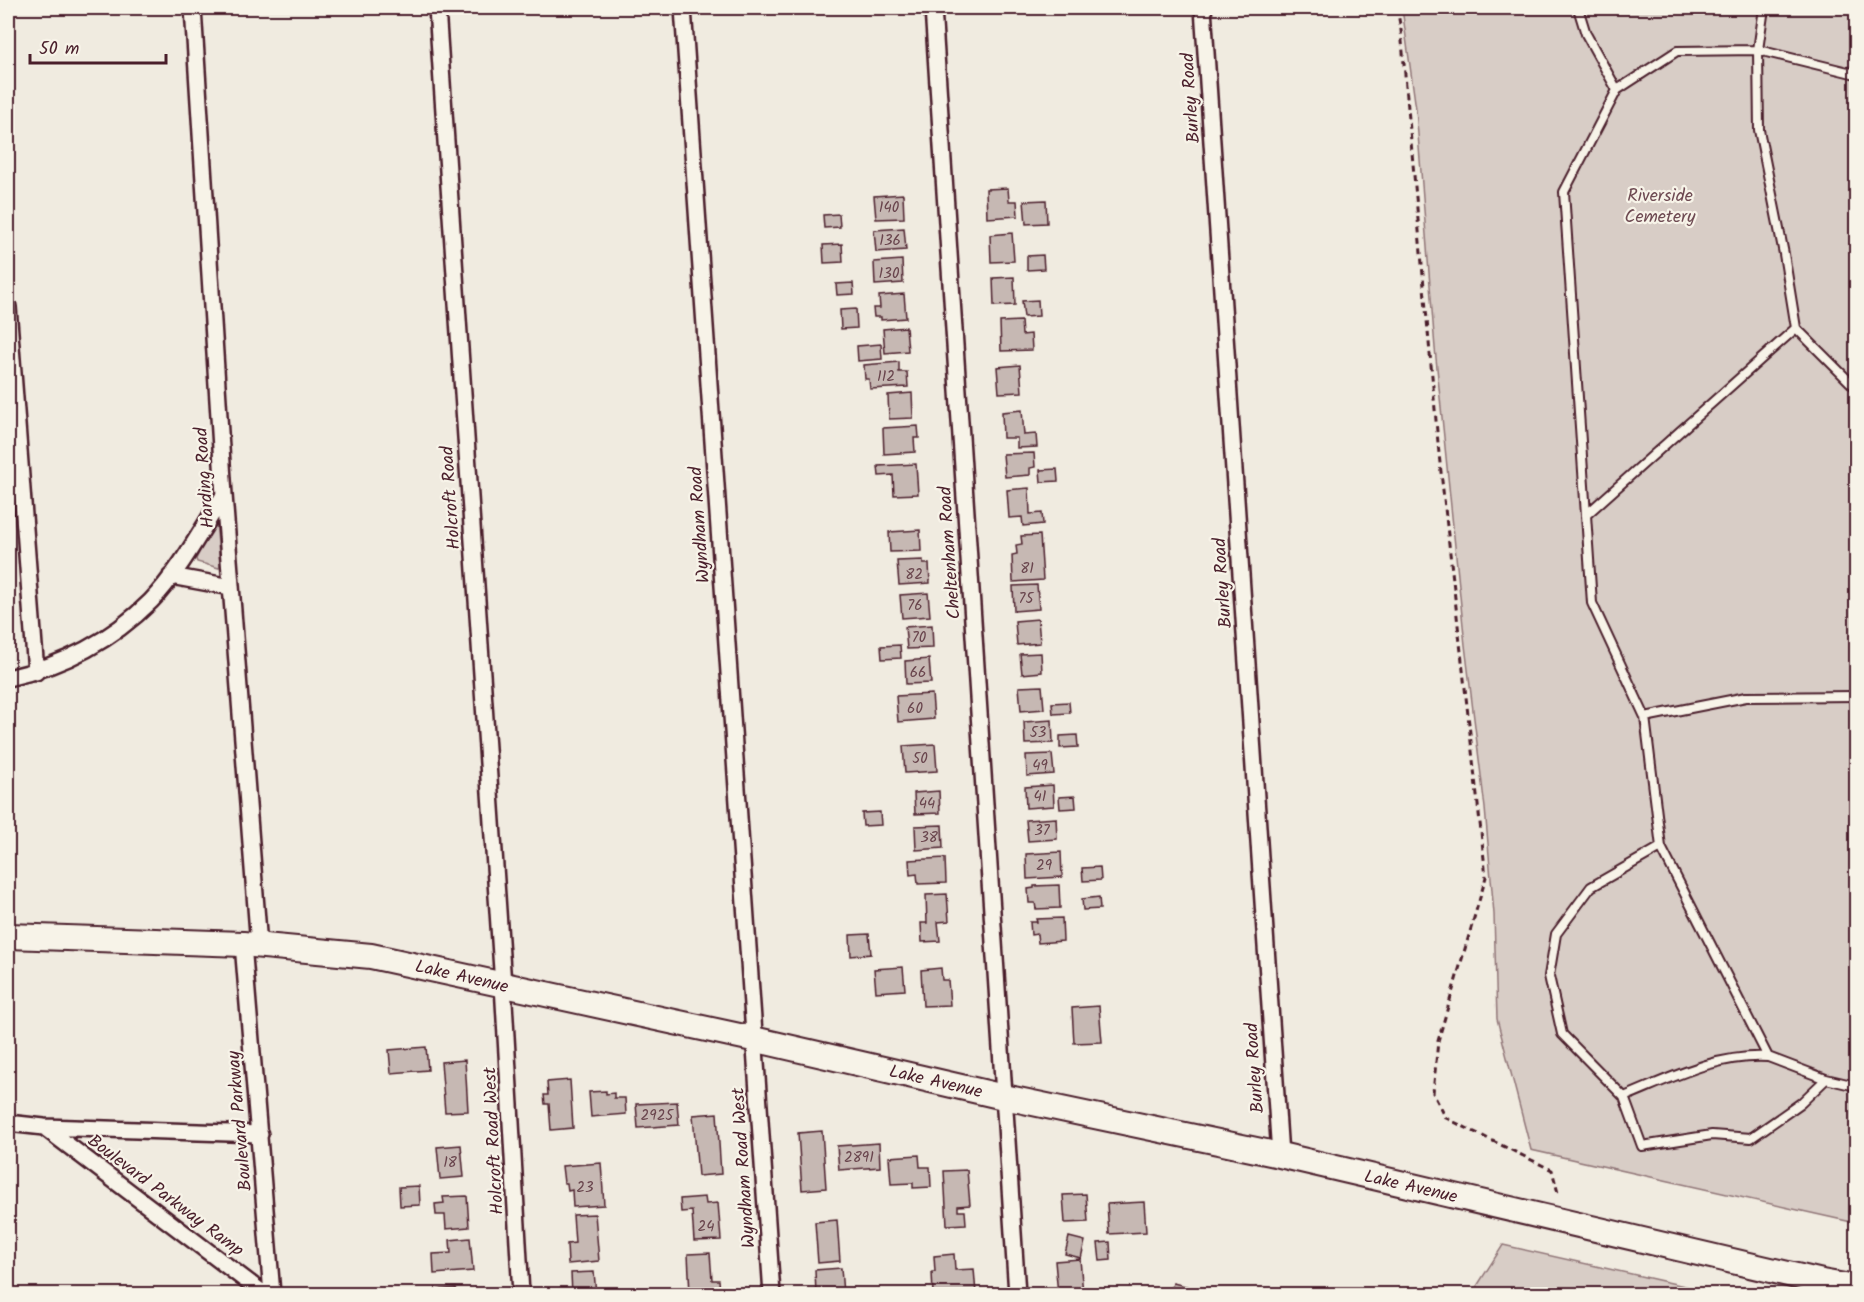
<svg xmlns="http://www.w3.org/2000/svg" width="1864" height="1302" font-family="Kalam,sans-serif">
	<rect width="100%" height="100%" fill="#f0ebe0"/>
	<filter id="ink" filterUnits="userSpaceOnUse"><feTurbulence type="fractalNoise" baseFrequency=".0167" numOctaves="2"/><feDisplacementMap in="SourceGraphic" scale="12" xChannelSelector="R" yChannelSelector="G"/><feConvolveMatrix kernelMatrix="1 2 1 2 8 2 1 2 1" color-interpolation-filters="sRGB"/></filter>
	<g filter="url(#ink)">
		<path fill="#d8cdc6" stroke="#917678" stroke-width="1.5" d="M1402,8H1856V1223L1531,1150L1497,1019L1494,914L1485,808L1465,645L1435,348L1416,109Z
			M216,522L220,566L219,568L197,562L196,559L214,523Z
			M1503,1245L1720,1294H1472Z"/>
		<path fill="#c6b8b3" stroke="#4a1f2b" stroke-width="1.5" d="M1008,188L1009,201H1017L1018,216L987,218L986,189Z
			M903,194L904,218L876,219L874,196Z
			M1046,200L1047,223L1026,224L1024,201Z
			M839,214L840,227L824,228L823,215Z
			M904,228L906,250L876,252L874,230Z
			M1012,233L1014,261L991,262L990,235Z
			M842,244L843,262L824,263L823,245Z
			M1043,255L1044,269L1027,270V256Z
			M902,260L903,283L875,285L874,262Z
			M1014,277L1015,305L994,306L993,278Z
			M853,283L854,294L837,295L836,284Z
			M904,294L906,318L881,320V317H874L873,308H880L879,296Z
			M1038,300L1039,316L1024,317L1022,301Z
			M856,309L857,328L841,329L840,310Z
			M1021,321L1022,335L1031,334L1032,350L1001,351L1000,322Z
			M906,327L908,351L885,353L883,329Z
			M881,344L882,359L858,361L857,346Z
			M899,362V372H907L908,387L870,389L869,379H865L864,365Z
			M1020,365L1022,392L999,393L997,367Z
			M912,393L913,418L889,419L888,395Z
			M1022,410L1024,435L1036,434L1037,447L1017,448V438H1003L1002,412Z
			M918,426L919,438H914L915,452L884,454L883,428Z
			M1034,453L1035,467L1030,468V475L1005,477L1003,454Z
			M916,464L918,494L894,495L893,475L879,476L878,466Z
			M1057,469L1058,481L1041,482L1040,470Z
			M1029,488L1030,514L1042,513L1043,524L1023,526L1022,517L1009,518L1007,490Z
			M920,530L921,551L890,552L889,532Z
			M1040,535L1043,580L1013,582L1012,555L1017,554L1016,545L1022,544L1021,536Z
			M923,560V564H929L930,583L899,585L897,561Z
			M1037,585L1039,609L1014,611L1013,586Z
			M928,593L930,616L902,618L900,595Z
			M1038,619L1040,643L1017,645L1015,621Z
			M932,625L933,648L907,649L905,627Z
			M900,645L901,658L882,659L881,646Z
			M1041,653L1042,672L1022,674L1020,654Z
			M929,659L931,683L906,684L905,661Z
			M1042,686L1044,709L1021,711L1019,687Z
			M932,694L934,719L898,722L896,696Z
			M1069,702L1070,713L1053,714L1052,703Z
			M1052,720L1053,743L1025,744L1024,722Z
			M1077,735L1078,747L1060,748V736Z
			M935,744L937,771L905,773L903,746Z
			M1052,754L1054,774L1027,776L1026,755Z
			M1053,785L1054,806L1026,808L1025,787Z
			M939,791L940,813L915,814L914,793Z
			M1075,796L1076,808L1060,809L1059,797Z
			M880,812L881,825L863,826L862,813Z
			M1056,818L1057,839L1028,841L1026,820Z
			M942,825L943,848L916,850L915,826Z
			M1061,852L1062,877L1027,879L1026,854Z
			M945,858L946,883L918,884L917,874L910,875L909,860Z
			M1100,867L1101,880L1083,881L1082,868Z
			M1059,885L1060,908L1036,909L1035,903H1029L1028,889L1034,888V886Z
			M947,894L949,921L938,922L940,941L922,942L921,923H927L926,895Z
			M1099,897L1100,909L1083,910L1082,899Z
			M1062,918L1063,941L1038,943L1037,934L1031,935L1030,922H1037L1036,919Z
			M869,934L871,954L851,956L850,935Z
			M903,967L905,990L876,992L874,969Z
			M941,968L942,980H948L950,1005L923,1006L921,970Z
			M1099,1006L1102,1042L1074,1043L1072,1008Z
			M426,1047L428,1070L391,1073L389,1050Z
			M465,1060L468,1111L445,1112L441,1062Z
			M570,1080L573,1128L551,1130L549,1104H545L544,1095H548L547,1082Z
			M606,1091V1094L614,1093V1098H625L626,1114L591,1117L589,1092Z
			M677,1102L679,1125L638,1128L636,1104Z
			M717,1113L721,1174L698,1176L693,1115Z
			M822,1131L826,1188L802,1190L798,1133Z
			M879,1143L880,1167L839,1170L837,1146Z
			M461,1145L464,1177L440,1179L437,1147Z
			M919,1155L920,1167H930L931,1187L913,1188V1183L891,1184L889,1157Z
			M601,1163L604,1205L573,1207L572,1190L568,1191L567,1183H564L562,1166Z
			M967,1170L970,1205L958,1206V1211H965L966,1224L947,1225L944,1171Z
			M419,1186L420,1205L400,1206L399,1187Z
			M1086,1194L1088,1222L1065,1223L1063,1195Z
			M467,1196L469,1227L446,1229L445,1215H436L435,1204L444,1203L443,1197Z
			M705,1197L706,1204L718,1203L721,1240L694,1241L692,1211L681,1212L680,1199Z
			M1144,1202L1146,1232L1109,1234L1107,1204Z
			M595,1214L599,1261L568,1264L567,1244L575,1243L573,1215Z
			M837,1220L840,1261L818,1263L815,1222Z
			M1069,1237L1085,1241L1081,1258L1065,1254Z
			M470,1238L473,1271L434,1274L433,1254L451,1253L450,1240Z
			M1110,1242L1111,1260L1100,1261L1098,1243Z
			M710,1253L712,1280H719L720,1294H690L688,1254Z
			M954,1254L955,1270L974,1269L976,1294H933L932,1272H935L934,1256Z
			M1080,1259L1083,1294H1058L1055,1261Z
			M841,1268L843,1294H816L815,1270Z
			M594,1272L596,1294H572L571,1273Z
			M1173,1283L1198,1289L1197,1294H1170Z
			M456,1288L457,1294H436L435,1290Z"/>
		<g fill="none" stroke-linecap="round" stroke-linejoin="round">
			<defs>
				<path id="lane" d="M1578,8L1586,34L1617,90
					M1764,8L1758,50L1759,130L1784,254L1796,328L1856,388
					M1856,74L1758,50L1677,51L1617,90L1564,192L1592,603L1645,717L1661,847L1768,1057L1826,1079L1856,1086
					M1586,515L1796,328
					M1645,717L1746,697L1856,696
					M1661,847L1591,887L1556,934L1549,976L1562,1034L1624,1097L1642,1146L1712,1135L1751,1138L1801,1103L1826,1079
					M1624,1097C1671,1078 1716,1054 1768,1057"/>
				<path id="street" d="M193,8L224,495L259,946
					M437,8L503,985L521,1294
					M683,8L772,1294
					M933,8L1017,1294
					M1203,8L1280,1155
					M8,307L36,672
					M171,576L231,587
					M8,678C62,666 111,641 151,601C180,571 201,530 224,495
					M243,944L272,1294
					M8,1123L44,1127L260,1134
					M44,1127L264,1294"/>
				<path id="primary" d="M8,936L243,944L371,956L753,1039L1004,1097L1280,1155L1822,1282L1856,1288"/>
			</defs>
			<use href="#lane" stroke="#4a1f2b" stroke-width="12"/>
			<use href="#street" stroke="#4a1f2b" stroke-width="20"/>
			<use href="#primary" stroke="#4a1f2b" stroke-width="28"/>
			<path stroke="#4a1f2b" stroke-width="3" stroke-dasharray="6 4.5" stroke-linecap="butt" d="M1397,8L1401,30L1439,454L1486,877L1438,1041L1433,1093L1446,1118L1552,1170L1558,1193"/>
			<use href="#lane" stroke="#f7f3e8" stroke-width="8"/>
			<use href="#street" stroke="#f7f3e8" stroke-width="15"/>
			<use href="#primary" stroke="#f7f3e8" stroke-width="24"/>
		</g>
	</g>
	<g text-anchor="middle" stroke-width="4.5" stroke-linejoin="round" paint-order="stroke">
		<g font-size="15" fill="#69454d">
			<text x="889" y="212">140</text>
			<text x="890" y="245">136</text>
			<text x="889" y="278">130</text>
			<text x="886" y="381">112</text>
			<text x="1027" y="573">81</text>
			<text x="914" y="579">82</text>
			<text x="1026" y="603">75</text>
			<text x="915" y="610">76</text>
			<text x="919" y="642">70</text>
			<text x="918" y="677">66</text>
			<text x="915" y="713">60</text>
			<text x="1038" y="737">53</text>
			<text x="920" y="763">50</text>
			<text x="1040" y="770">49</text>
			<text x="1040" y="801">41</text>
			<text x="927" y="808">44</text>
			<text x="1042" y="835">37</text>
			<text x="929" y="842">38</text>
			<text x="1044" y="870">29</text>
			<text x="657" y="1120">2925</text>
			<text x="859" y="1162">2891</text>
			<text x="450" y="1167">18</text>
			<text x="585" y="1192">23</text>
			<text x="706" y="1231">24</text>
		</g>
		<g font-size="18" fill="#4a1f2b" stroke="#f7f3e8">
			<text transform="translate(1190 98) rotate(-94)" y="6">Burley Road</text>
			<text transform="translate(204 478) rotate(-94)" y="6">Harding Road</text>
			<text transform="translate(450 498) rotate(-94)" y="6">Holcroft Road</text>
			<text transform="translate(699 525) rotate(-94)" y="6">Wyndham Road</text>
			<text transform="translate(949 553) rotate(-94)" y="6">Cheltenham Road</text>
			<text transform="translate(1222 583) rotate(-94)" y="6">Burley Road</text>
			<text transform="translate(462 976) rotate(13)" y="6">Lake Avenue</text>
			<text transform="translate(1254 1068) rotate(-94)" y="6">Burley Road</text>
			<text transform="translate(936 1081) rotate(13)" y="6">Lake Avenue</text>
			<text transform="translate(239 1121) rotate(-95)" y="6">Boulevard Parkway</text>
			<text transform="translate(493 1141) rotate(-93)" y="6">Holcroft Road West</text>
			<text transform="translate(743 1168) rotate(-94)" y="6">Wyndham Road West</text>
			<text transform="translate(1411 1186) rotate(13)" y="6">Lake Avenue</text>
			<text transform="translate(166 1195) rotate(37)" y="6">Boulevard Parkway Ramp</text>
		</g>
		<g font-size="18" fill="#6e4a52" stroke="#f7f3e8">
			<text x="1660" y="201">Riverside<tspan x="1660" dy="21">Cemetery</tspan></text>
		</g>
	</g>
	<rect width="1864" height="1302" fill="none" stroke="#f7f3e8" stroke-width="30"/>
	<rect x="15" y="15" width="1834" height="1272" fill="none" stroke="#4a1f2b" stroke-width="2" filter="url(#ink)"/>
	<path d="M30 54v9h136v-9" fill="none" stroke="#4a1f2b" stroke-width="3"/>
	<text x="39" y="54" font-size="18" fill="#4a1f2b" stroke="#f7f3e8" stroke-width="4.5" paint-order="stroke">50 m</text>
</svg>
